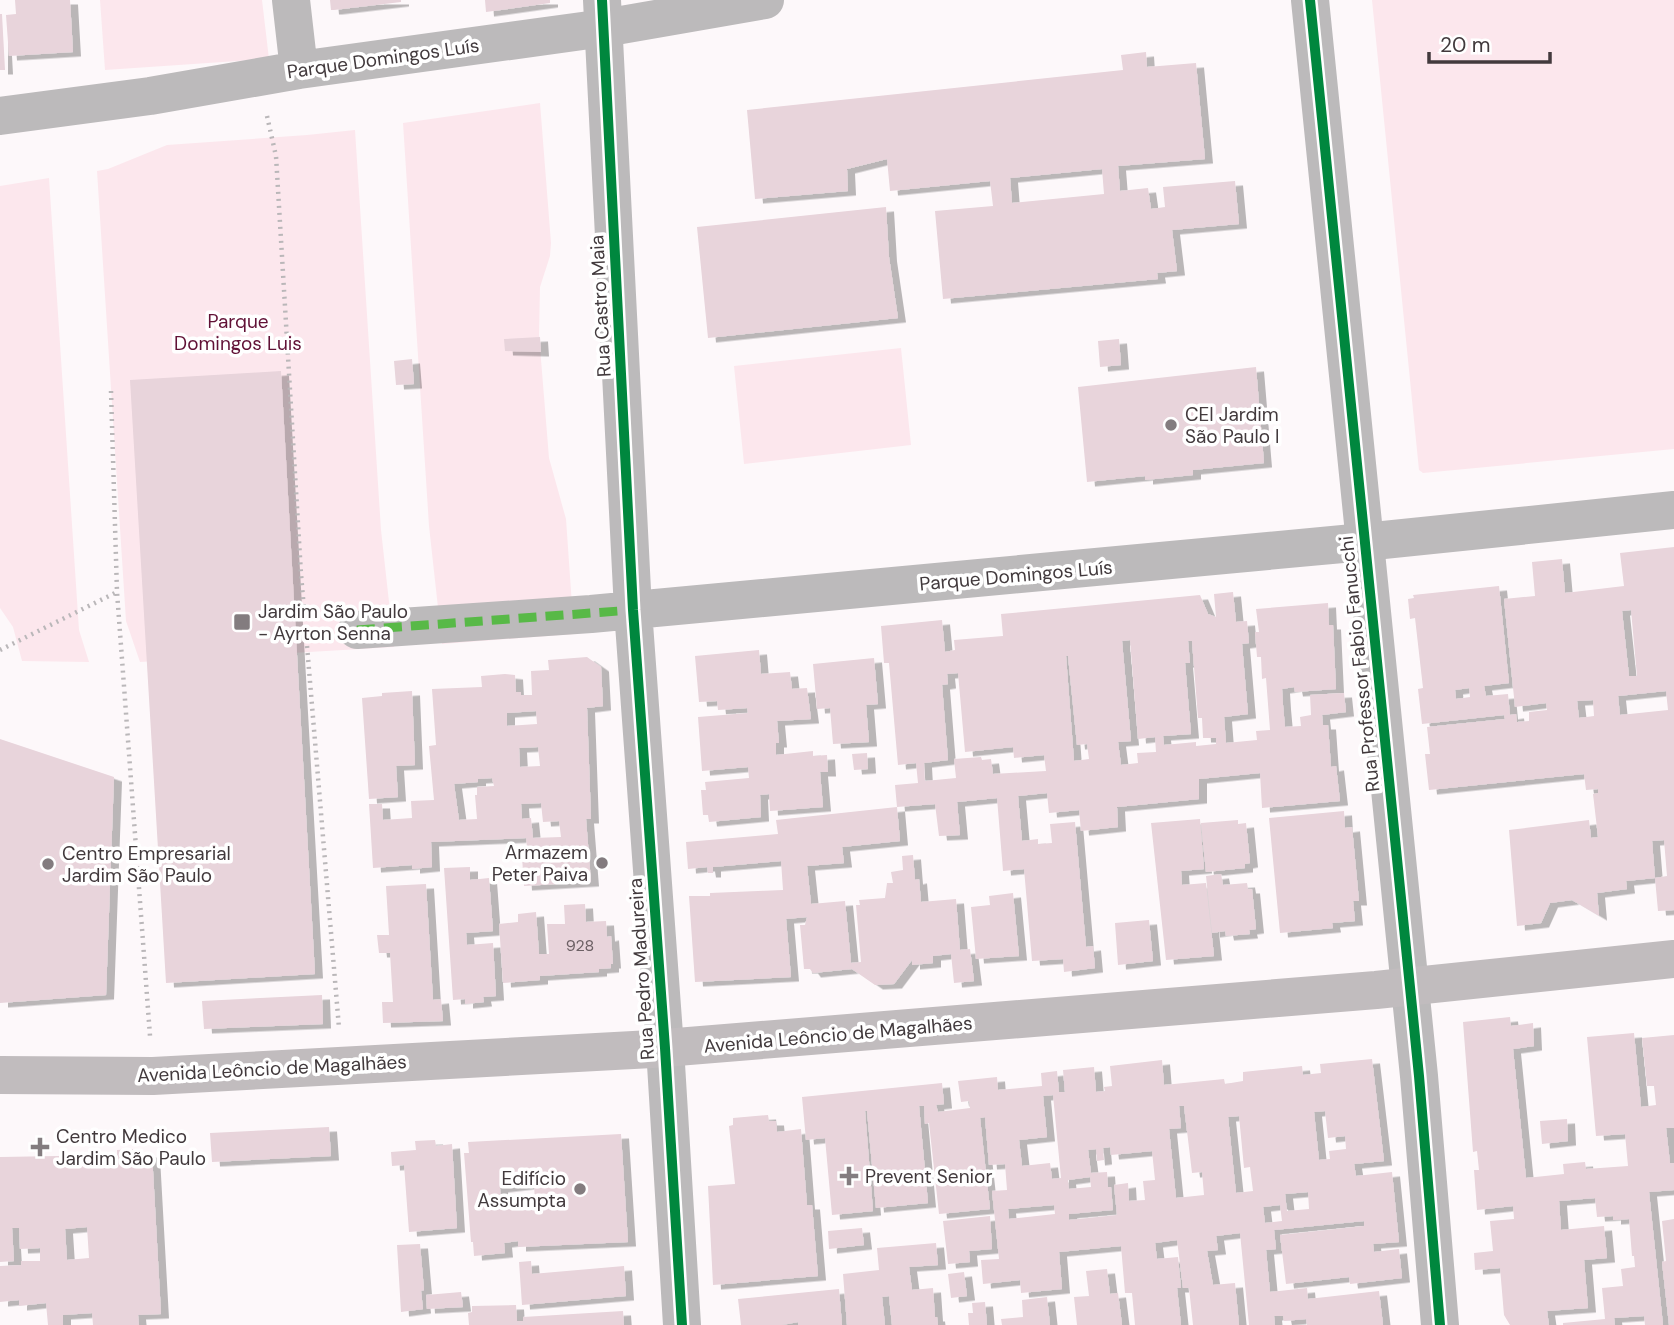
<svg xmlns="http://www.w3.org/2000/svg" width="1674" height="1325" font-family="'DM Sans',sans-serif">
	<defs>
		<filter id="shadow"><feDropShadow dx="8" dy="4.5" stdDeviation="0" flood-color="#0004"/></filter>
	</defs>
	<rect width="100%" height="100%" fill="#fdf8fa"/>
	<path fill="#fce7ed" d="M100,0H262L269,59L105,70Z
		M1372,0H1674V449L1423,473L1419,470Z
		M540,103L551,243L550,256L540,287L539,335L549,458L566,519L574,634L442,644L429,526L403,123Z
		M355,130L381,530L394,647L140,662L126,621L97,171L108,169L167,145L307,135Z
		M49,178L79,630L89,662L22,661L13,627L0,608V186Z
		M901,348L911,445L744,464L734,366Z"/>
	<path fill="#e8d4db" fill-rule="evenodd" filter="url(#shadow)" d="M15,0H70L73,52L9,56L6,15L16,14Z
		M330,0H401V2L334,10H331Z
		M485,0H550V3L486,12Z
		M0,14H2L5,70H0Z
		M1146,52L1147,67L1196,63L1205,159L1118,166L1120,191L1148,188L1151,209L1165,207L1163,187L1235,181L1239,224L1172,230L1177,271L1157,273L1158,279L943,299L935,211L993,206L990,181L890,191L887,159L847,169L848,191L755,199L747,110L1123,70L1121,55ZM1102,169L1104,194L1012,203L1010,178Z
		M886,207L889,257L898,318L708,338L697,227Z
		M540,337L541,352L505,351L504,339Z
		M1119,339L1121,365L1100,367L1098,341Z
		M412,359L414,384L396,385L394,361Z
		M1256,367L1264,463L1193,470V475L1145,480V476L1087,482L1078,387Z
		M281,371L315,974L166,983L130,380Z
		M1674,547V910L1658,911L1655,878L1667,876L1664,840L1652,841L1655,878L1626,881L1627,889L1597,893L1599,916L1572,900L1550,903L1541,923L1517,926L1509,830L1589,820L1591,838L1598,837L1593,794L1598,793V789L1586,790L1584,774L1429,790L1425,754H1430L1427,727L1505,719L1504,715L1422,724L1418,689L1423,688L1415,618L1410,619L1408,599L1414,598L1413,595L1499,586L1509,683L1484,686L1486,696L1508,694L1510,715L1516,714L1517,722L1529,721V712L1547,710L1546,703L1515,707L1504,599L1535,596L1532,562L1562,559L1565,593L1624,586L1620,553ZM1631,610L1637,676H1629L1622,611ZM1469,688L1470,697L1456,699L1455,690ZM1666,691L1668,710L1620,715L1618,696ZM1593,700L1594,716L1579,718L1577,701Z
		M1233,592L1236,622L1247,621L1249,643L1242,644L1248,714L1224,717L1226,743L1257,740L1256,731L1270,730L1266,678L1262,679L1261,657H1257L1255,632H1259L1256,609L1328,603L1329,625H1333L1336,689L1295,692L1294,687L1282,689L1283,705L1285,727L1301,726L1300,717L1311,715L1310,695L1344,693L1346,712L1322,715L1323,725H1328L1331,767L1336,766L1340,801L1262,808L1260,773L1199,779V799L1117,807L1118,827L1081,831L1079,810L1049,813L1047,793L1018,796L1022,841L1038,839V844L1052,843L1050,824L1075,822L1086,947L1093,946L1095,968L1064,972L1063,959L1032,961L1024,869L1003,871L997,798L957,802L960,835L939,836L935,804L897,807L895,785L918,783L916,763L898,765L889,663H884L881,626L942,620L945,652L955,650L954,640L1003,636L1001,614L1200,595L1208,614L1216,617L1214,594ZM1130,640L1138,739L1155,737L1156,752L1137,753L1138,763L1121,765L1118,742L1131,741L1122,641ZM1188,641H1192L1198,718H1202L1203,738H1216V744L1196,746V742L1164,745L1163,736L1191,734L1185,663H1190ZM1066,656H1068L1077,745L1087,744L1089,759L1074,761ZM958,673L965,752L1013,747L1014,758L1044,755L1046,771L993,774L991,759L982,760L981,757L954,759L956,778L925,781L924,763L948,760L942,685L948,684L947,674Z
		M759,650L761,674L790,672L792,689L807,688L811,719L777,721L779,743H776V755L813,751V756L827,755L828,772H820L823,807L770,811L769,794L760,795L761,817L709,822L708,815H703L701,790H706L705,782L749,778L748,767L702,771L698,717L748,713L747,708L718,710L717,701L699,702L695,656Z
		M587,657L601,667L603,706L587,708L591,819H586L591,882L524,886L522,857H528L526,838L431,842L432,867L412,869V865L373,868L369,804H382L383,820L412,818L411,801L434,800L429,746L436,745L432,689L482,687L481,676L505,674L515,675L516,692H521V695H532L531,671L549,670L548,660ZM536,711L537,724L507,726V713ZM538,747L540,766L520,767L519,748ZM492,778L494,786L477,787V795H475L477,819L459,820L454,784L478,782V779ZM541,803L543,822L559,821L561,837L533,838L531,818L522,819L521,804Z
		M874,658L878,704L866,705L869,742L833,744L830,708L817,709L813,664Z
		M412,691L415,765L396,766L398,797L369,799L362,698L382,696V693Z
		M0,739L114,777L106,995L0,1003Z
		M867,753L868,769L854,770L852,754Z
		M897,807L900,841L842,847L844,863L807,866L811,904L845,901L851,963L861,962L856,905H860L859,900L885,898L887,883H893L891,872L903,870L902,856L913,855L915,880L919,879L921,902L956,899L960,950L970,949L974,981L954,983L951,954L933,956V963L912,965V960L894,984L875,985L852,969L813,973L810,969H804L800,925H805L807,917L786,919L791,977L695,982L689,896H710V893L783,890L781,861L713,867V873H708L707,867L688,869L686,842L778,834L776,820Z
		M1344,811L1345,828L1352,827L1359,901H1353L1355,921L1332,923L1333,928L1280,933L1269,818Z
		M1200,819L1204,869L1181,871L1182,885L1206,883L1214,956L1166,960L1151,823Z
		M1238,820V824L1246,823L1250,863L1245,864V868L1206,872L1201,823Z
		M470,867V880L489,878L493,931L466,933L467,945L493,943L496,996L483,997L484,1002L465,1004V999L453,1000L444,868Z
		M1221,874L1223,885L1247,883L1248,889H1252L1256,929L1249,930L1250,934L1226,936L1225,931L1212,933L1206,876Z
		M426,884L433,1000L441,999L443,1021L383,1023L382,1002H393L390,953H379L377,935H389L386,886Z
		M1013,893L1019,956L976,959L971,907L990,905L989,896Z
		M585,904L586,922L606,921L607,937L611,936L613,964H611V968L599,969V972L540,976V980L503,983L499,924L518,922V914L536,912L539,954H549L547,924H565L564,905Z
		M1149,920L1153,961L1118,965L1115,923Z
		M322,995L323,1024L204,1029L202,1001Z
		M1510,1017L1511,1026L1533,1023L1534,1046L1513,1049L1526,1178L1564,1174L1563,1164L1585,1162L1586,1169L1628,1166L1625,1134L1596,1136L1587,1037L1634,1033L1641,1107L1656,1105L1654,1086H1647L1642,1038L1674,1035V1128H1666L1670,1163H1674V1190L1649,1192L1663,1325H1645L1644,1316L1614,1318L1615,1325H1563V1323L1605,1319L1602,1288L1623,1286L1621,1269L1635,1267L1634,1256H1632L1629,1219L1613,1220V1216L1597,1217L1595,1198L1559,1201L1561,1230L1604,1226L1607,1258L1584,1260L1588,1308L1547,1311L1549,1325H1510L1504,1315L1500,1268L1475,1270L1474,1253L1493,1251L1490,1221L1514,1219L1513,1206L1477,1210L1474,1170H1479L1477,1151L1473,1152L1463,1022Z
		M1372,1059L1384,1161L1354,1164L1356,1176L1392,1172L1399,1242L1373,1244L1374,1252L1399,1249L1402,1278L1350,1284L1349,1277L1286,1284L1280,1235L1364,1226V1221L1274,1230L1276,1249L1266,1250L1270,1292L1307,1288L1308,1299L1379,1291L1383,1325H1307L1306,1319L1284,1321L1283,1316H1274L1275,1325H1249L1240,1233L1216,1236L1218,1250L1207,1251L1213,1285L1235,1283L1239,1325H1193L1189,1288H1183L1177,1240L1155,1243L1157,1259L1178,1257L1181,1288H1177L1181,1325H1135L1132,1293H1125L1121,1246L1059,1252L1062,1289L1021,1293L1020,1280L983,1284L981,1260L999,1259L992,1191L1007,1190L1005,1164L989,1165L985,1117L980,1118L990,1209L939,1214L929,1123L925,1124L924,1106H919L928,1203L876,1208L867,1111H865L873,1211L832,1215L825,1138L806,1140L802,1097L942,1083L944,1104L936,1105L938,1112L970,1108L969,1101L961,1102L958,1081L968,1080L997,1077L998,1090L1042,1086L1041,1073L1057,1071L1059,1092H1065L1063,1070L1094,1067L1096,1092L1105,1091L1104,1087L1112,1086L1110,1066L1162,1060L1164,1085L1224,1079L1225,1084L1243,1081V1072L1302,1066L1303,1075L1321,1073L1320,1064ZM1053,1095L1061,1178L1052,1179L1050,1163L1022,1166L1019,1140L1047,1137L1043,1096ZM1179,1106H1184L1192,1173L1202,1172L1204,1195L1176,1198L1169,1129L1181,1128ZM1325,1111L1328,1138L1345,1136L1346,1149L1329,1151L1330,1159L1319,1160L1314,1112ZM1239,1116L1244,1168L1250,1167L1253,1191L1236,1193L1228,1117ZM1110,1147L1111,1155L1152,1151L1155,1180L1143,1181L1145,1200L1129,1201L1128,1183L1114,1185L1117,1215L1069,1220V1214L1113,1210L1111,1187H1108L1107,1172L1091,1173L1088,1150L1096,1149L1097,1161L1104,1160L1103,1148ZM1090,1177L1091,1187L1069,1189L1068,1180ZM1308,1192L1309,1209L1287,1211L1285,1194ZM1054,1205L1055,1214L1009,1219L1008,1209ZM1280,1205L1282,1221L1265,1223L1263,1207Z
		M768,1115L769,1121H776L777,1132L801,1129L807,1205H812L818,1276L713,1285L708,1186L735,1184L729,1126L733,1125V1118Z
		M1567,1119L1568,1141L1542,1144L1540,1121Z
		M329,1127L331,1156L212,1162L210,1133Z
		M621,1134L628,1242L518,1247V1241L504,1243L505,1253L474,1256L473,1242H471L464,1153H469L468,1142ZM534,1184L535,1202L515,1204L514,1200L501,1201L500,1188Z
		M435,1140L436,1146L452,1144L457,1228L409,1232L404,1165L392,1166L391,1152L416,1150L415,1141Z
		M133,1149V1154L152,1153L161,1314L138,1315L139,1325H93L92,1313L63,1315V1325H48L46,1303L19,1306V1300L0,1302V1266L21,1265V1261H40V1248L20,1249L19,1228H12L14,1261L0,1262V1157L117,1155V1150ZM87,1227L89,1258L67,1260L65,1229Z
		M990,1216L992,1249L969,1251L970,1262L948,1264L943,1221Z
		M1674,1219V1325H1669L1662,1262L1666,1261L1662,1221Z
		M862,1228L864,1245L829,1249L828,1231Z
		M936,1243L938,1265L909,1267L912,1290L933,1288L935,1317H937L938,1325H892L889,1296L882,1297L885,1325H847L843,1274L879,1270L877,1248Z
		M420,1244L424,1290L421,1291L423,1309L401,1312L397,1245Z
		M531,1261L532,1274L624,1266L626,1296L522,1305L519,1262Z
		M1107,1269L1110,1294L1118,1293L1122,1325H1077L1074,1297L1089,1296L1086,1271Z
		M964,1272L967,1296L951,1298L948,1274Z
		M839,1289L842,1325H798V1322L782,1325H741L738,1299Z
		M461,1292L463,1307L427,1309L426,1295Z
		M1047,1297L1050,1325H1002L1001,1319L1023,1317L1022,1300Z
		M985,1302L987,1325H969L968,1313H973L972,1303Z
		M516,1305L517,1321H523V1317L623,1311L624,1325H469L468,1313L472,1312V1306Z"/>
	<g fill="none" stroke-linecap="round" stroke-linejoin="round">
		<path stroke="#bab7b9" stroke-width="4.5" stroke-dasharray="2 5" stroke-linecap="butt" d="M267,116L276,156L301,574L339,1028
			M111,391L117,592L150,1036
			M0,650L117,592"/>
		<path stroke="#bcbabb" stroke-width="38" d="M291,0L299,70
			M602,0L633,610L665,1048L682,1325
			M1310,0L1419,1076L1440,1325
			M0,116L150,96L299,70L604,28L765,0
			M357,630L591,614L1364,542L1674,510"/>
		<path stroke="#c1bcbe" stroke-width="38" d="M0,1075L153,1076L652,1049L1376,990L1674,959"/>
		<path stroke="#58b947" stroke-width="9" stroke-dasharray="18 9" stroke-linecap="butt" d="M357,630L633,610"/>
		<defs>
			<path id="cycleway" d="M602,0L633,610L665,1048L682,1325
				M1310,0L1419,1076L1440,1325"/>
		</defs>
		<use href="#cycleway" stroke="#fff" stroke-width="15"/>
		<use href="#cycleway" stroke="#00873e" stroke-width="10"/>
	</g>
	<g fill="#837c7f" stroke="#fff" stroke-width="2.5">
		<circle cx="1171" cy="425" r="7"/>
		<rect x="233" y="613" width="18" height="18" rx="3.5"/>
		<circle cx="602" cy="863" r="7"/>
		<circle cx="48" cy="864" r="7"/>
		<path d="M36.5 1136.5h7v7h7v7h-7v7h-7v-7h-7v-7h7z"/>
		<path d="M845.5 1165.5h7v7h7v7h-7v7h-7v-7h-7v-7h7z"/>
		<circle cx="580" cy="1189" r="7"/>
	</g>
	<g text-anchor="middle" stroke-width="7" stroke-linejoin="round" paint-order="stroke">
		<g font-size="16" fill="#6c6064">
			<text x="580" y="951">928</text>
		</g>
		<g font-size="19" fill="#423a3d" stroke="#fff">
			<text transform="translate(383 58) rotate(-8)" y="7">Parque Domingos Luís</text>
			<text transform="translate(600 306) rotate(-93)" y="7">Rua Castro Maia</text>
			<text transform="translate(1016 575) rotate(-5)" y="7">Parque Domingos Luís</text>
			<text transform="translate(1359 664) rotate(-96)" y="7">Rua Professor Fabio Fanucchi</text>
			<text transform="translate(641 969) rotate(-94)" y="7">Rua Pedro Madureira</text>
			<text transform="translate(838 1034) rotate(-5)" y="7">Avenida Leôncio de Magalhães</text>
			<text transform="translate(272 1068) rotate(-3)" y="7">Avenida Leôncio de Magalhães</text>
		</g>
		<g font-size="19" fill="#611136" stroke="#fff">
			<text x="238" y="328">Parque<tspan x="238" dy="22">Domingos Luis</tspan></text>
		</g>
		<g font-size="19" fill="#423a3d" stroke="#fff" text-anchor="start">
			<text x="1185" y="421">CEI Jardim<tspan x="1185" dy="22">São Paulo I</tspan></text>
			<text x="258" y="618">Jardim São Paulo<tspan x="258" dy="22">- Ayrton Senna</tspan></text>
			<text x="588" y="859" text-anchor="end">Armazem<tspan x="588" dy="22">Peter Paiva</tspan></text>
			<text x="62" y="860">Centro Empresarial<tspan x="62" dy="22">Jardim São Paulo</tspan></text>
			<text x="56" y="1143">Centro Medico<tspan x="56" dy="22">Jardim São Paulo</tspan></text>
			<text x="865" y="1183">Prevent Senior</text>
			<text x="566" y="1185" text-anchor="end">Edifício<tspan x="566" dy="22">Assumpta</tspan></text>
		</g>
	</g>
	<path d="M1429 52v10h121v-10" fill="none" stroke="#423a3d" stroke-width="3.5"/>
	<text x="1440" y="52" font-size="21" fill="#423a3d" stroke="#ffffff" stroke-width="5" paint-order="stroke">20 m</text>
</svg>
